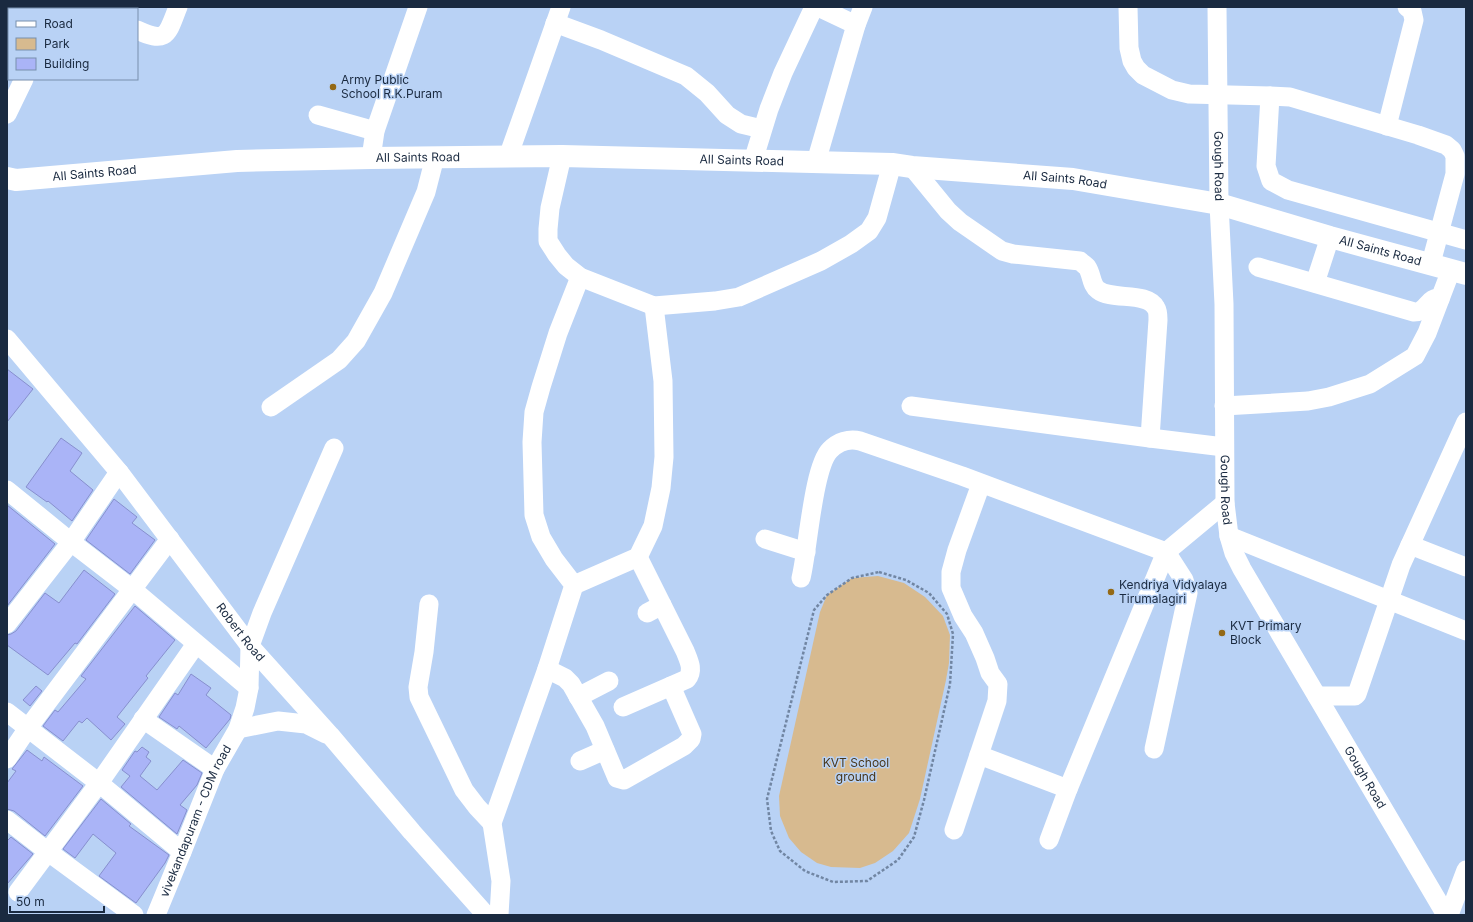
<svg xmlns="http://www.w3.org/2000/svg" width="1473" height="922" font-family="Inter,sans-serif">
	<rect width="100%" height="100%" fill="#b9d2f5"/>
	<path fill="#d7ba8f" d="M878,576L904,583L925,597L943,616L950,635L949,663L946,680L920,799L909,833L893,851L875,863L860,868L831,867L817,863L801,852L789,838L780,816L779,796L820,612L827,595L852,578Z"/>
	<path fill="#aab4f7" stroke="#878fce" d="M7,369L33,389L7,422Z
		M61,438L82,453L70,471L93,490L72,521L48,501L47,502L26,487Z
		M114,499L137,517L132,523L155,540L130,574L86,540Z
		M7,505L55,544L7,606Z
		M84,570L115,594L77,644L75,643L48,675L7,645V635L11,634L16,631L45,593L59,603Z
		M135,606L175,640L146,676L148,678L117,717L125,724L111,740L87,718L82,723L79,721L63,741L43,726L55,710L58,712L86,679L81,676Z
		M191,674L211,688L206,695L231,715L230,719L206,748L179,726L177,729L159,717L175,693L178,695Z
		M36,686L42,691L30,706L23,700Z
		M142,747L149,752L146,757L151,761L140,776L157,790L183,760L202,773L197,785L180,805L187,810L177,834L121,787L130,776L122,770L135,751L137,752Z
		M27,750L42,761L44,757L83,786L45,836L14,811L7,809V783L16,771L12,769Z
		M101,799L131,824L129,826L169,855L165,863L136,903L99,876L116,853L93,834L75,858L63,849Z
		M11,837L33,854L7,884V841Z"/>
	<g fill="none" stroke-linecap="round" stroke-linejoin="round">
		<path stroke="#7186a3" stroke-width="2.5" stroke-dasharray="3 2" stroke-linecap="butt" d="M879,572L906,580L929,593L947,614L953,634L950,684L924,800L914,837L898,860L867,881L833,882L805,871L780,851L771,831L767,799L814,610L827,595L852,578Z"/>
		<g stroke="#fff" stroke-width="19">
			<path d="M87,7L91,9"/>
			<path d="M818,7L856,25"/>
			<path d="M1128,7L1129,48L1132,61L1136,68L1143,75L1172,90L1189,94L1270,96L1290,97L1418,135L1446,145L1452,150L1455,156V174L1431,263"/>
			<path id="s1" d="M1217,7L1219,204L1224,304L1225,503L1229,536L1234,553L1242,569L1446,915"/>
			<path d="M56,9L57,7"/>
			<path d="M555,23L601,40L686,76L707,93L727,115L741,124L762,129"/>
			<path d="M137,30C168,44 167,34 178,7"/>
			<path d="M1270,96L1266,166L1271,181L1288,190L1466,240"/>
			<path d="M7,114L24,79"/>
			<path d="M318,115L375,131"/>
			<path d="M1387,126L1414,20L1412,11L1407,7"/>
			<path d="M562,156L550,208L548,229V241L557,255L566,266L580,277L654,306L715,301L739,297L821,261L851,244L869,231L877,218L892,164"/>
			<path d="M508,157L561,7"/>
			<path d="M371,158L375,131L418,7"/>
			<path d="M753,161L769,109L783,73L814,7"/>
			<path d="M816,162L856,25L863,7"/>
			<path d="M912,167L948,211L960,222L1002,251L1013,254L1080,261C1082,263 1085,265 1087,267C1092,274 1091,285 1098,290C1112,301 1147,291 1156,308C1158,311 1158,316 1158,320L1150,438"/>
			<path d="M1258,267L1414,312C1416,312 1418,312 1420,311C1428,307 1430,296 1440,299"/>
			<path d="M1315,283L1330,237"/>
			<path id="s2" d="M7,339L119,472L250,646L330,735L412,832L486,915"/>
			<path d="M911,406L1150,438L1224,447"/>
			<path d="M1224,406L1308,401L1329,397L1370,384L1415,356L1427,333L1451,270"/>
			<path d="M271,407L339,360L356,341L383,293L426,192L435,157"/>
			<path d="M7,490L71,542L132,589L249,688"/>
			<path d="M1229,536L1466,631"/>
			<path d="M765,539L806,552"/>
			<path d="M1410,545L1466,567"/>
			<path d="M801,578C808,550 813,467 830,450C838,442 849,438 860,441L962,476L1166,552L1225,503"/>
			<path d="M574,585L638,557L653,526L661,488L664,457L663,381L654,306"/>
			<path d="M429,604L424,652L418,687L419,697L464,790L477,807L492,823"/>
			<path d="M647,613L662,605"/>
			<path d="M7,624L71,542L119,472"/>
			<path d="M547,669L565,678L571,684L595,726L617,778L624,780L684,746L691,739L692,734L671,686"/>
			<path d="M1317,696H1355L1357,694L1401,565L1466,422"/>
			<path d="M578,697L609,681"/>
			<path d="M623,707L687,679C694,670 689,661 685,651L638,557"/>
			<path d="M7,712L99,783L182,852"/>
			<path d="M143,719L215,769"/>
			<path d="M238,729L278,721L306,724L326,734"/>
			<path d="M1154,749L1188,593L1184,580L1166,552"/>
			<path d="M979,755L1068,789"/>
			<path d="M7,759L28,728L170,539"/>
			<path d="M580,761L605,750"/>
			<path d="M7,820L47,851L134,915"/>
			<path d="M954,830L997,701L998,684L990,673L985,658L974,633L963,616L951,588V572L957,550L981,484"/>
			<path d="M1049,840L1068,789L1166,552"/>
			<path d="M18,892L99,783L196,644"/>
			<path id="s3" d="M156,915L182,852L215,769L238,729L245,708L249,688L250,646L262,613L334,448"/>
			<path d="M499,915L501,881L492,823L547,669L574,585L554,559L541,537L534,515L532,442L534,412L541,387L558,333L580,277"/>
			<path d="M1449,915L1466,870"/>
		</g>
		<path stroke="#fff" stroke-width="22" id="s4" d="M7,178L16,180L237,161L371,158L562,156L892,164L912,167L1073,179L1219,204L1330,237L1466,274"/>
	</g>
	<g fill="#946915" stroke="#b9d2f5" stroke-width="1.5">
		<circle cx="333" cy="87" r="4"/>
		<circle cx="1111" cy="592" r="4"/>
		<circle cx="1222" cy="633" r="4"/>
	</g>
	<g text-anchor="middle" stroke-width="3" stroke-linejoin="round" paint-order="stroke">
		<g font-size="12" fill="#1a2a40" stroke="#b9d2f5" text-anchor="start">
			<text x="341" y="84">Army Public<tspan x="341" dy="14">School R.K.Puram</tspan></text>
			<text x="1119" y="589">Kendriya Vidyalaya<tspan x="1119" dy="14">Tirumalagiri</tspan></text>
			<text x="1230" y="630">KVT Primary<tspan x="1230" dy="14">Block</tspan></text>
		</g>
		<g font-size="12" fill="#1a2a40" stroke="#b9d2f5">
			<text dy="4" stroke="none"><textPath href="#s4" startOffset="412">All Saints Road</textPath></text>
			<text dy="4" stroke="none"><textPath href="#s4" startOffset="736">All Saints Road</textPath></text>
			<text dy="4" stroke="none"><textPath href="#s1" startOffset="159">Gough Road</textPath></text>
			<text dy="4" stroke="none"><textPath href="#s4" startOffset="88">All Saints Road</textPath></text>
			<text dy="4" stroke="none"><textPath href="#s4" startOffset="1060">All Saints Road</textPath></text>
			<text dy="4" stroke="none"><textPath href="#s4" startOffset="1384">All Saints Road</textPath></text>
			<text dy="4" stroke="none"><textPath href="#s1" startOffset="483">Gough Road</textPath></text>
			<text dy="4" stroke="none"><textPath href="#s2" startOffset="375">Robert Road</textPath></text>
			<text dy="4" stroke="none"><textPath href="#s1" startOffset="807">Gough Road</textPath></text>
			<text dy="4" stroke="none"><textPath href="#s3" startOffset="102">vivekandapuram - CDM road</textPath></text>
		</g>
		<g font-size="12" fill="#483619" stroke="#b9d2f5">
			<text x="856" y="767">KVT School<tspan x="856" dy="14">ground</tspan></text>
		</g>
	</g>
	<rect width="1473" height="922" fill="none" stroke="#1a2a40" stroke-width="16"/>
	<rect x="8" y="8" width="130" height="72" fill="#b9d2f5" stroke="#798fad"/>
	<rect x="16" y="21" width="20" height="6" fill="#ffffff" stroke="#798fad"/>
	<text x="44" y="28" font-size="12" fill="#1a2a40">Road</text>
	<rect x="16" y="38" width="20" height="12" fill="#d7ba8f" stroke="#798fad"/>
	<text x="44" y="48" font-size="12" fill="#1a2a40">Park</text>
	<rect x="16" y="58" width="20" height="12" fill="#aab4f7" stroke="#798fad"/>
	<text x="44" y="68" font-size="12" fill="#1a2a40">Building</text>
	<path d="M10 906v6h94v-6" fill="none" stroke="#1a2a40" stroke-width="2"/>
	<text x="16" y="906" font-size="12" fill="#1a2a40" stroke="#b9d2f5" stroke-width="3" paint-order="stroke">50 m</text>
</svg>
